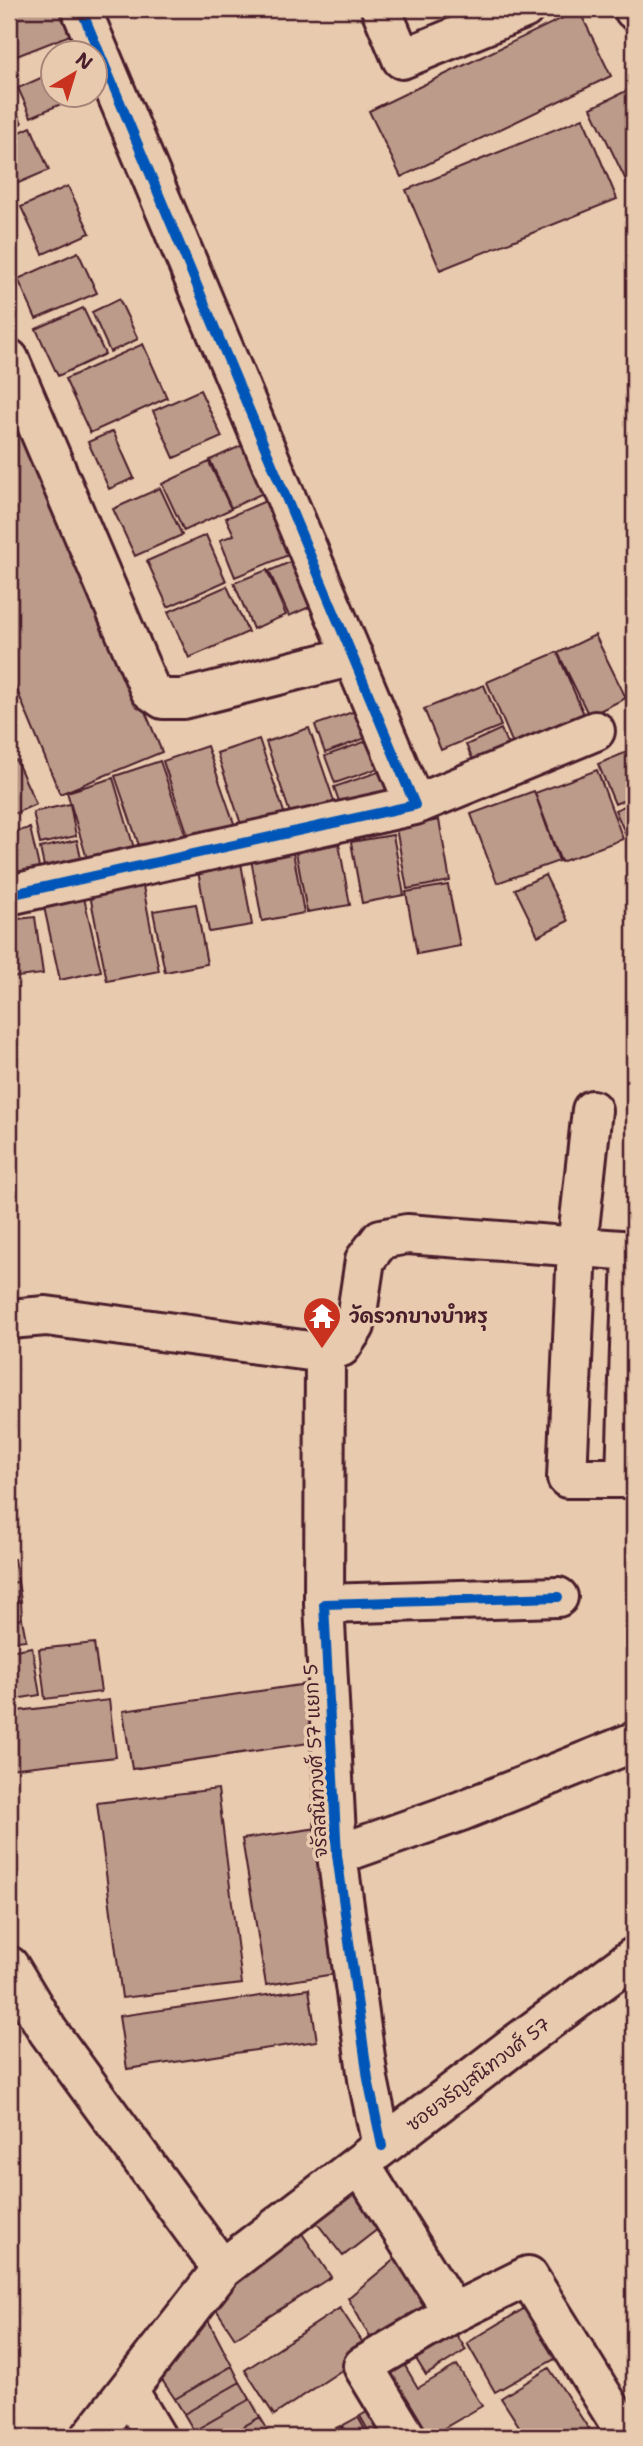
<svg xmlns="http://www.w3.org/2000/svg" width="643" height="2446" font-family="'Shantell Sans','Playpen Sans Thai',sans-serif">
	<rect width="100%" height="100%" fill="#e8caae"/>
	<filter id="ink" filterUnits="userSpaceOnUse"><feTurbulence type="fractalNoise" baseFrequency=".0143" numOctaves="2"/><feDisplacementMap in="SourceGraphic" scale="14" xChannelSelector="R" yChannelSelector="G"/><feConvolveMatrix kernelMatrix="1 2 1 2 8 2 1 2 1" color-interpolation-filters="sRGB"/></filter>
	<g filter="url(#ink)">
		<path fill="#bc9b8a" stroke="#4a1f2b" stroke-width="2" d="M9,9H69L78,32L9,59Z
			M579,10L611,76L401,177L369,111Z
			M52,73V94H84L31,117L18,88Z
			M634,87V197L591,108Z
			M9,96L22,123L9,129Z
			M583,118L617,199L440,270L406,190Z
			M31,127L49,170L9,187V137Z
			M68,186L90,233L43,254L21,207Z
			M78,252L97,293L36,319L18,279Z
			M119,299L138,339L110,352L92,312Z
			M83,308L105,354L58,376L36,329Z
			M143,344L167,398L90,433L65,379Z
			M200,390L222,437L174,458L153,411Z
			M28,430L162,752L60,794L9,671V438Z
			M113,431L134,478L109,489L88,442Z
			M256,439L278,486L231,508L210,460Z
			M209,462L231,509L184,531L162,484Z
			M160,488L182,535L135,556L113,509Z
			M275,497L298,551L235,577L220,540L234,535L226,518Z
			M206,535L226,581L168,607L147,561Z
			M302,557L321,602L289,616L269,571Z
			M267,570L286,615L253,629L234,583Z
			M227,586L248,632L189,658L168,612Z
			M595,635L626,698L589,716L558,653Z
			M557,652L589,726L518,756L487,682Z
			M484,685L501,726L441,750L424,709Z
			M364,708L374,735L325,753L315,725Z
			M309,728L336,807L293,822L266,742Z
			M501,729L514,760L480,775L466,745Z
			M375,738L385,766L335,783L325,756Z
			M259,739L286,818L244,833L217,753Z
			M207,746L236,829L191,844L163,761Z
			M634,749V796L615,804L598,764Z
			M16,760L36,804L9,816V763Z
			M160,761L189,845L144,860L115,776Z
			M384,770L394,797L344,815L334,787Z
			M597,770L623,839L561,862L535,793Z
			M113,778L137,858L91,872L67,792Z
			M534,791L559,861L497,883L471,814Z
			M634,802V848L632,849L615,810Z
			M70,804L76,836L40,844L33,812Z
			M439,820L450,881L407,889L396,828Z
			M30,828L42,880L21,885L9,833Z
			M393,835L404,895L362,903L351,842Z
			M77,840L84,872L47,880L40,848Z
			M339,844L350,905L307,912L296,852Z
			M293,852L304,913L262,921L251,859Z
			M241,863L252,925L209,932L198,871Z
			M545,875L568,921L538,936L515,889Z
			M142,881L159,971L107,981L89,890Z
			M448,885L460,946L417,954L406,892Z
			M84,898L101,971L60,980L44,907Z
			M196,904L207,964L165,972L153,911Z
			M35,917L43,974L9,978V920Z
			M14,1559L18,1582L9,1583V1560Z
			M18,1582L21,1601L9,1603V1583Z
			M21,1601L22,1619L9,1621V1603Z
			M22,1619L26,1640L9,1642V1621Z
			M94,1643L101,1692L45,1699L39,1649Z
			M32,1647L40,1695L9,1700V1651Z
			M307,1684L316,1742L132,1769L123,1711Z
			M109,1700L116,1757L9,1769V1712Z
			M218,1789L242,1984L122,1998L97,1803Z
			M318,1828L341,1973L266,1985L242,1839Z
			M309,1989L317,2041L127,2069L119,2016Z
			M357,2187L383,2225L343,2256L313,2218Z
			M301,2232L331,2277L235,2338L206,2294Z
			M402,2253L437,2306L375,2346L348,2298Z
			M530,2305L560,2356L495,2392L467,2343Z
			M340,2308L369,2352L274,2415L245,2370Z
			M207,2318L232,2366L175,2399L162,2380Z
			M450,2324L466,2350L426,2375L410,2349Z
			M401,2359L418,2388L457,2365L482,2406L429,2437H413L376,2373Z
			M232,2366L240,2382L184,2414L175,2399Z
			M549,2368L594,2437H526L501,2398Z
			M240,2382L250,2399L194,2431L184,2414Z
			M250,2399L260,2417L225,2437H197L194,2431Z
			M375,2407L392,2437H372L360,2416Z
			M260,2417L271,2435L267,2437H225Z
			M358,2417L369,2437H348L342,2426Z
			M340,2426L346,2437H326L324,2434Z"/>
		<g fill="none" stroke-linecap="round" stroke-linejoin="round">
			<defs>
				<path id="minor" d="M381,9L402,59L524,9
					M634,9V10
					M9,359L150,690L163,699H183L353,656
					M415,805L595,731
					M9,895L415,805L81,9
					M592,1110L577,1247L567,1478H626L634,1476
					M9,1319L46,1316L325,1353L341,1347L355,1326L365,1260L381,1239L407,1234L634,1251
					M626,1478L633,1250
					M324,1604L325,1353
					M337,1855L461,1811L634,1742
					M9,1966L48,2031L222,2269
					M382,2146L368,2079L337,1855L324,1604L558,1597
					M360,2164L453,2313L528,2276L628,2437
					M128,2390L156,2437
					M91,2437L222,2269L512,2047L634,1957
					M406,2437L363,2366L453,2313"/>
			</defs>
			<use href="#minor" stroke="#4a1f2b" stroke-width="44"/>
			<use href="#minor" stroke="#e8caae" stroke-width="38"/>
			<defs>
				<path id="cycleway" d="M9,895L415,805L81,9
					M382,2146L368,2079L337,1855L324,1604L558,1597"/>
			</defs>
			<use href="#cycleway" stroke="#e8caae" stroke-width="15"/>
			<use href="#cycleway" stroke="#0057b8" stroke-width="10"/>
		</g>
	</g>
	<defs>
		<symbol id="temple-pin" viewBox="-11 -11 22 30"><path d="M0 17L-7.5 6A9.5 9.5 0 1 1 7.5 6Z" fill="#c8321e" stroke="#e8caae"/><path d="M0-6L5-2H3V0L6.5 2.5H4V6H1.5V3h-3V6H-4V2.5H-6.5L-3 0V-2H-5Z" fill="#fff"/></symbol>
	</defs>
	<g fill-rule="evenodd">
		<use href="#temple-pin" x="300" y="1294" width="44" height="60"/>
	</g>
	<g text-anchor="middle" stroke-width="7" stroke-linejoin="round" paint-order="stroke">
		<g font-size="19" font-weight="bold" fill="#4a1f2b" stroke="#e8caae" text-anchor="start">
			<text x="349" y="1323">วัดรวกบางบำหรุ</text>
		</g>
		<g font-size="19" fill="#4a1f2b" stroke="#e8caae">
			<text transform="translate(315 1761) rotate(-93)" y="7">จรัลสนิทวงศ์ 57 แยก 5</text>
			<text transform="translate(478 2074) rotate(-37)" y="7">ซอยจรัญสนิทวงศ์ 57</text>
		</g>
	</g>
	<rect width="643" height="2446" fill="none" stroke="#e8caae" stroke-width="35"/>
	<rect x="18" y="18" width="608" height="2411" fill="none" stroke="#4a1f2b" stroke-width="2.5" filter="url(#ink)"/>
	<g transform="translate(74 74) rotate(38)"><circle r="33" fill="#e8caae" stroke="#a9867a" stroke-width="2"/>
	<path d="M0-5L12 26L0 18L-12 26Z" fill="#c8321e"/>
	<text y="-10" font-size="19" font-weight="bold" text-anchor="middle" fill="#4a1f2b">N</text>
	</g>
</svg>
